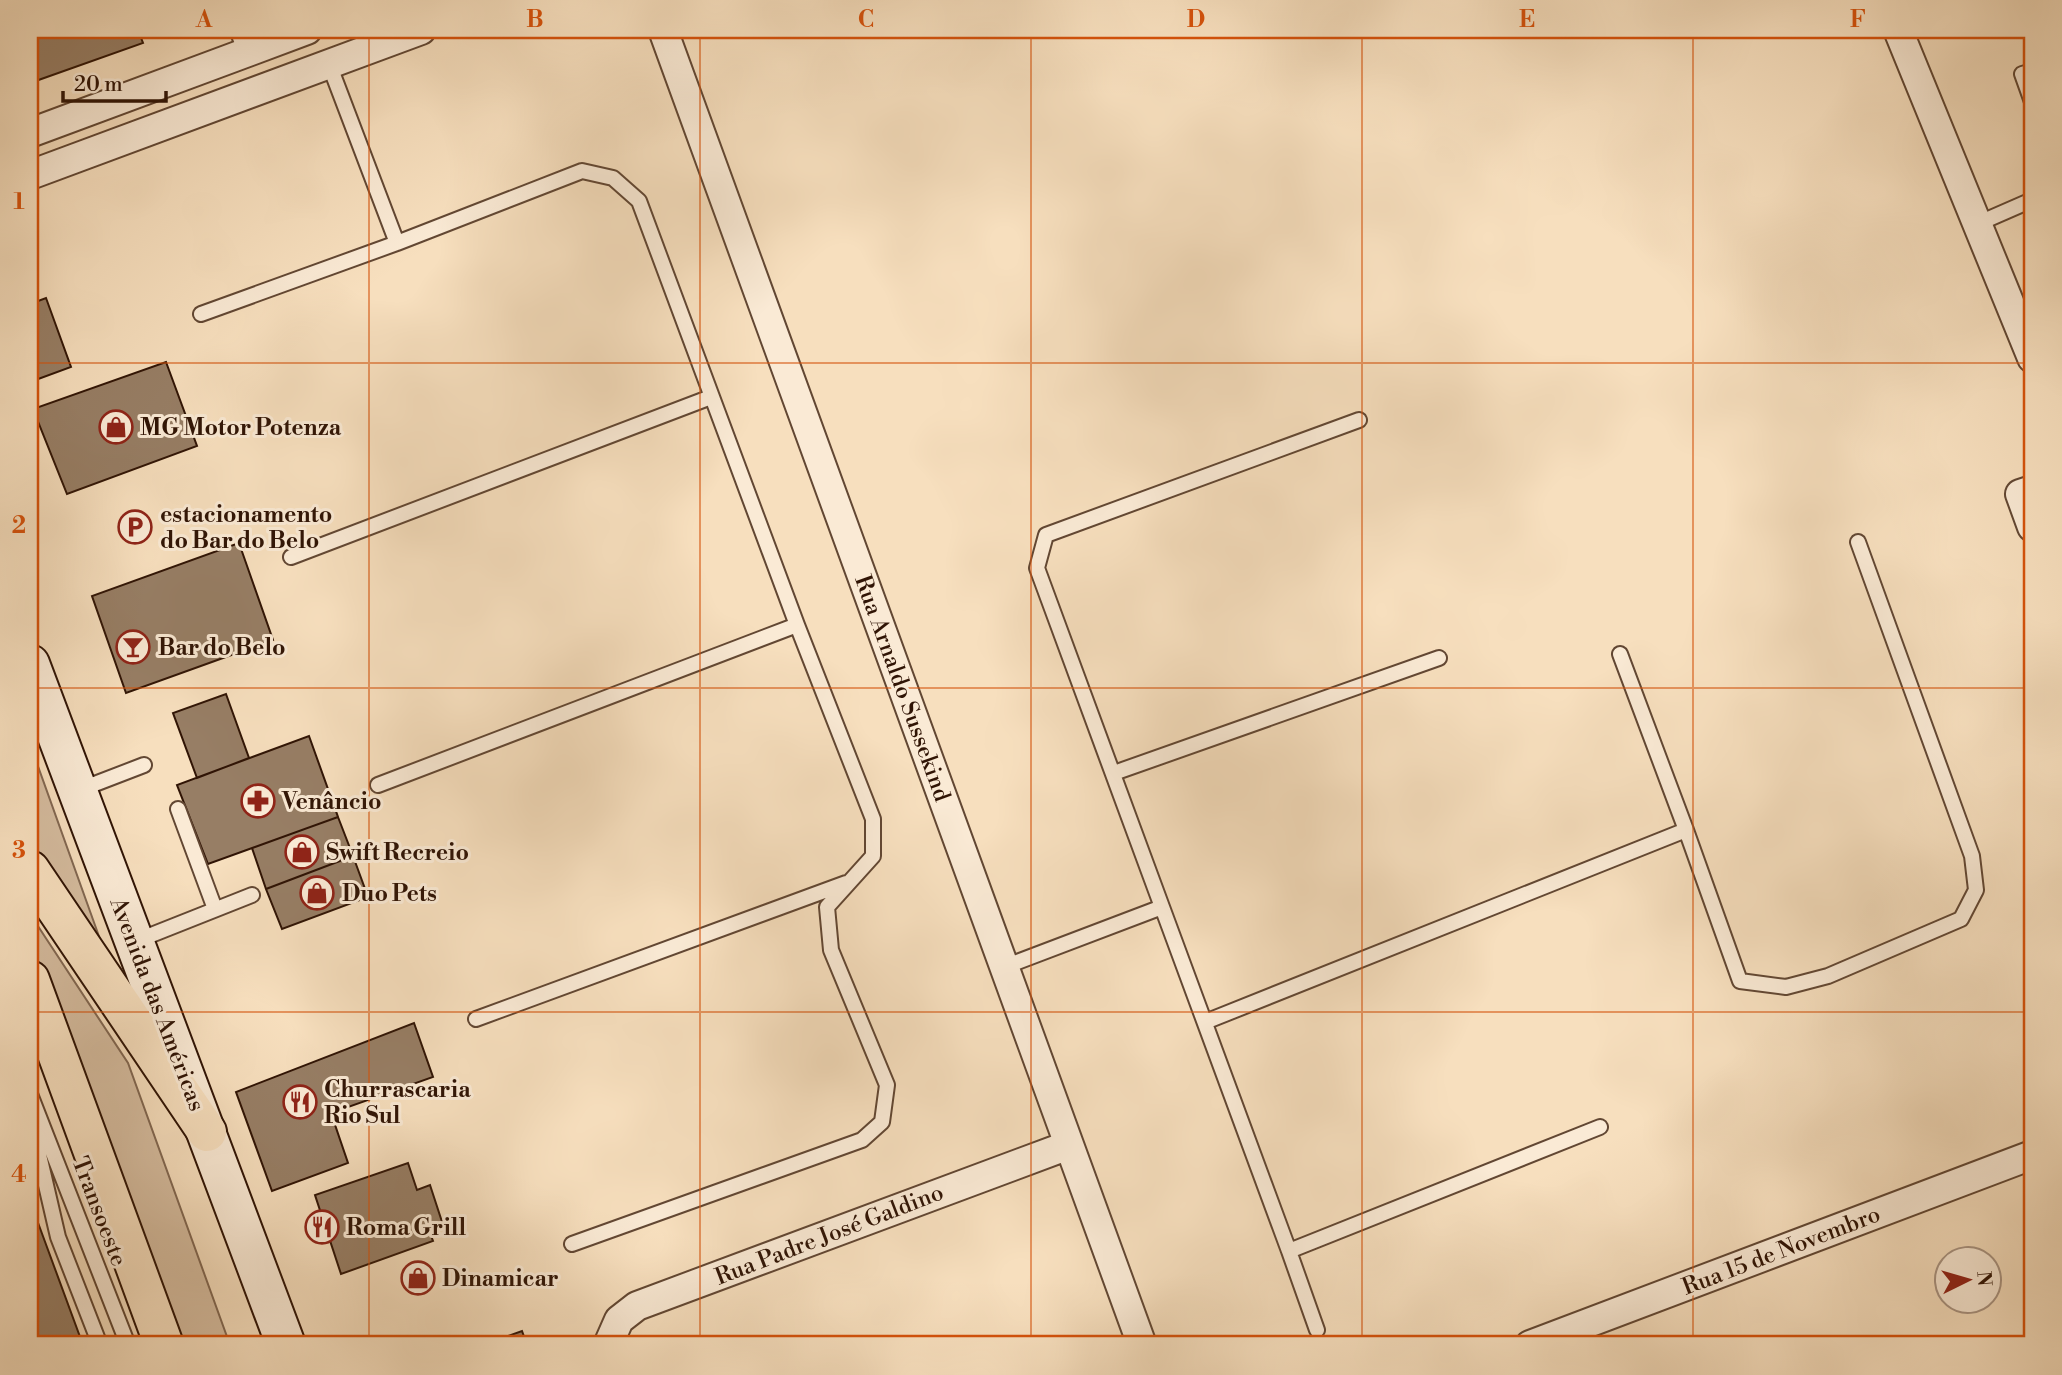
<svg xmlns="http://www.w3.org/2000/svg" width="2062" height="1375" font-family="'Libre Bodoni',serif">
	<rect width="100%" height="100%" fill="#f7dfbe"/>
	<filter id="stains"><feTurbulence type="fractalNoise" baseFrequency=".00286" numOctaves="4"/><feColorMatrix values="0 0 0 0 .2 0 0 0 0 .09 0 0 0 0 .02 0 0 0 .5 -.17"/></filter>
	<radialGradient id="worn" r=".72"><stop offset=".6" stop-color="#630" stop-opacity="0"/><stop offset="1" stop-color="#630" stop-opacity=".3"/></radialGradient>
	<path fill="#d5bc9f" stroke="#826852" stroke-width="2" d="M30,744L110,967L30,844Z
		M30,914L128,1063L230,1345H178L30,945Z"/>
	<path fill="#977e65" stroke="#301405" stroke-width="2" d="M30,30H138L143,43L30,83Z
		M46,298L71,367L30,382V304Z
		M166,362L197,446L67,494L33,409Z
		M239,543L273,640L126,693L92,596Z
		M226,694L249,758L197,778L173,713Z
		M309,736L338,817L208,864L177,785Z
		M338,817L353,856L266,889L252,848Z
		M353,856L368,897L282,929L266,889Z
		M414,1023L433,1077L331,1113L348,1163L272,1191L236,1092Z
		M408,1163L417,1190L430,1185L444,1228L430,1233L433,1241L341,1274L315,1195Z
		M37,1220L83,1345H30V1223Z
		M522,1331L527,1345H483Z"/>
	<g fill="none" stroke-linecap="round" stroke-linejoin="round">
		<defs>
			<path id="lane" d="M237,30L246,53
				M329,64L397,243L582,171L613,178L639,201L797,625L873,819V856L827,907L831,950L887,1085L882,1122L862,1140L572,1244
				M2032,71L2022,74L2032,102
				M1977,224L2032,200
				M201,314L397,243
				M291,557L711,397
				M1114,773L1439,658
				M378,785L797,625
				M79,790L144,765
				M178,809L215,909
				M1686,830L1740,981L1786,987L1828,976L1961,919L1976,890L1972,856L1858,542
				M1162,907L1289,1251L1600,1127
				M136,941L252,895
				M1004,967L1162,907L1037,568L1046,535L1359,420
				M476,1019L846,883
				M1205,1022L1686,830L1620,654
				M30,1094L128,1345
				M30,1116L58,1237L100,1345
				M1289,1251L1317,1330"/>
			<path id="street" d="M663,30L1142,1345
				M1898,30L2032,358
				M30,133L307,30
				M30,175L421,30
				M2032,490L2020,494L2032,527
				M608,1345L619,1320L637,1306L1069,1145
				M1530,1345L2032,1155"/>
			<path id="secondary" d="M30,664L286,1345"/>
			<path id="highway" d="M30,870L207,1132
				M30,980L164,1345"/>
		</defs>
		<use href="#lane" stroke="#624733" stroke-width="18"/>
		<use href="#street" stroke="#624733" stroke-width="32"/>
		<use href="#secondary" stroke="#301405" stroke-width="42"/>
		<use href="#highway" stroke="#301405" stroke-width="42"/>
		<use href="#lane" stroke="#faead5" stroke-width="14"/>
		<use href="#street" stroke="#faead5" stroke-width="28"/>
		<use href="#secondary" stroke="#faead5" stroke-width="38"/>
		<use href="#highway" stroke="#f7dfbe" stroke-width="38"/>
	</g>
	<path fill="none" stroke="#d6520b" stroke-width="2" stroke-opacity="0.55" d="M369,30V1345M700,30V1345M1031,30V1345M1362,30V1345M1693,30V1345M30,363H2032M30,688H2032M30,1012H2032"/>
	<defs>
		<symbol id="shop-ring" viewBox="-11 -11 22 22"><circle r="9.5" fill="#faead5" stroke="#8f2418" stroke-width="1.5"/><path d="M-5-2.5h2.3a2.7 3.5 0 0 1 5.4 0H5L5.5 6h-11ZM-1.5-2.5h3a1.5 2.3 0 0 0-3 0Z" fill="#8f2418"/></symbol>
		<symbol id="parking-ring" viewBox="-11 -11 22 22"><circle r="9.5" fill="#faead5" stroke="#8f2418" stroke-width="1.5"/><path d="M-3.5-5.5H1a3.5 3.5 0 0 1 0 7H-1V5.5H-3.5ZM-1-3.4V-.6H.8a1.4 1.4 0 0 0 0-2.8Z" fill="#8f2418"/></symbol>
		<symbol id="bar-ring" viewBox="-11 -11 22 22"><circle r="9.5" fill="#faead5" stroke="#8f2418" stroke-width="1.5"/><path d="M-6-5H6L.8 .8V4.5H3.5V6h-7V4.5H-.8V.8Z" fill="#8f2418"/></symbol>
		<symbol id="pharmacy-ring" viewBox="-11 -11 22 22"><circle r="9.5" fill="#faead5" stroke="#8f2418" stroke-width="1.5"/><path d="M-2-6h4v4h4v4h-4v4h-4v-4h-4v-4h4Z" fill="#8f2418"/></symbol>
		<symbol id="restaurant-ring" viewBox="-11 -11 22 22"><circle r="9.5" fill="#faead5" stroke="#8f2418" stroke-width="1.5"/><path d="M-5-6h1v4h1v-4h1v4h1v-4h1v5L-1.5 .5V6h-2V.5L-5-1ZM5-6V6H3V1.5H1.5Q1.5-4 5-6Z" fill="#8f2418"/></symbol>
	</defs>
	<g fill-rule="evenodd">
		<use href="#shop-ring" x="97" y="408" width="38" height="38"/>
		<use href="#parking-ring" x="116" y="508" width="38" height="38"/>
		<use href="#bar-ring" x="114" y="628" width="38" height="38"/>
		<use href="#pharmacy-ring" x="239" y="782" width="38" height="38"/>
		<use href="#shop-ring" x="283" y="833" width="38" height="38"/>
		<use href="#shop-ring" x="298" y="874" width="38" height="38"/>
		<use href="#restaurant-ring" x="281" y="1083" width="38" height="38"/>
		<use href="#restaurant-ring" x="303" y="1208" width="38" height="38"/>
		<use href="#shop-ring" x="399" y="1259" width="38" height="38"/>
	</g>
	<g text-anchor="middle" stroke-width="6" stroke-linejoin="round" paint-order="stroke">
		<g font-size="23" font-weight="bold" fill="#301405" stroke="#faead5" text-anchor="start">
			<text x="140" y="435">MG Motor Potenza</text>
			<text x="160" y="522">estacionamento<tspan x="160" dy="26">do Bar do Belo</tspan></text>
			<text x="158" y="655">Bar do Belo</text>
			<text x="282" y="809">Venâncio</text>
			<text x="326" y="860">Swift Recreio</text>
			<text x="342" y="901">Duo Pets</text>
			<text x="324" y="1097">Churrascaria<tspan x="324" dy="26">Rio Sul</tspan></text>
			<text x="346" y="1235">Roma Grill</text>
			<text x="442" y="1286">Dinamicar</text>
		</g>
		<g font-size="23" fill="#301405" stroke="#faead5">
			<text transform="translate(903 688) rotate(70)" y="8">Rua Arnaldo Sussekind</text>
			<text transform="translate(158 1004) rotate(69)" y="8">Avenida das Américas</text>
			<text transform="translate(100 1211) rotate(69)" y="8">Transoeste</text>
			<text transform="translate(829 1234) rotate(-21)" y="8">Rua Padre José Galdino</text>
			<text transform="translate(1781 1250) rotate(-21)" y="8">Rua 15 de Novembro</text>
		</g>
	</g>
	<rect width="2062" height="1375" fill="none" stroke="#f7dfbe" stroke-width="77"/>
	<g transform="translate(1968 1280) rotate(85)"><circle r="33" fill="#faead5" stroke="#a99482" stroke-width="2"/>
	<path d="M0-5L12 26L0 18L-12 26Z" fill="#8f2418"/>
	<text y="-10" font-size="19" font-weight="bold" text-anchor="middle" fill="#301405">N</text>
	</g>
	<path d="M63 91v10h103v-10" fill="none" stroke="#301405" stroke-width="3.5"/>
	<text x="74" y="91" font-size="21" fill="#301405" stroke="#faead5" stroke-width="5" paint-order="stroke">20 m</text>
	<rect x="38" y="38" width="1986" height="1298" fill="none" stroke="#d6520b" stroke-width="2.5"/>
	<g font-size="23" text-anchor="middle" font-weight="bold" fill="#d6520b">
		<text x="204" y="27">A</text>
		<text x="535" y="27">B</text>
		<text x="866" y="27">C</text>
		<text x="1196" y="27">D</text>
		<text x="1527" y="27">E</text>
		<text x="1858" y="27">F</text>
		<text x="19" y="209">1</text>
		<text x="19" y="533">2</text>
		<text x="19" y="858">3</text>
		<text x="19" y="1182">4</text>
	</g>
	<rect width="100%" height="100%" filter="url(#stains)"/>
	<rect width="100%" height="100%" fill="url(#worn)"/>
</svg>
